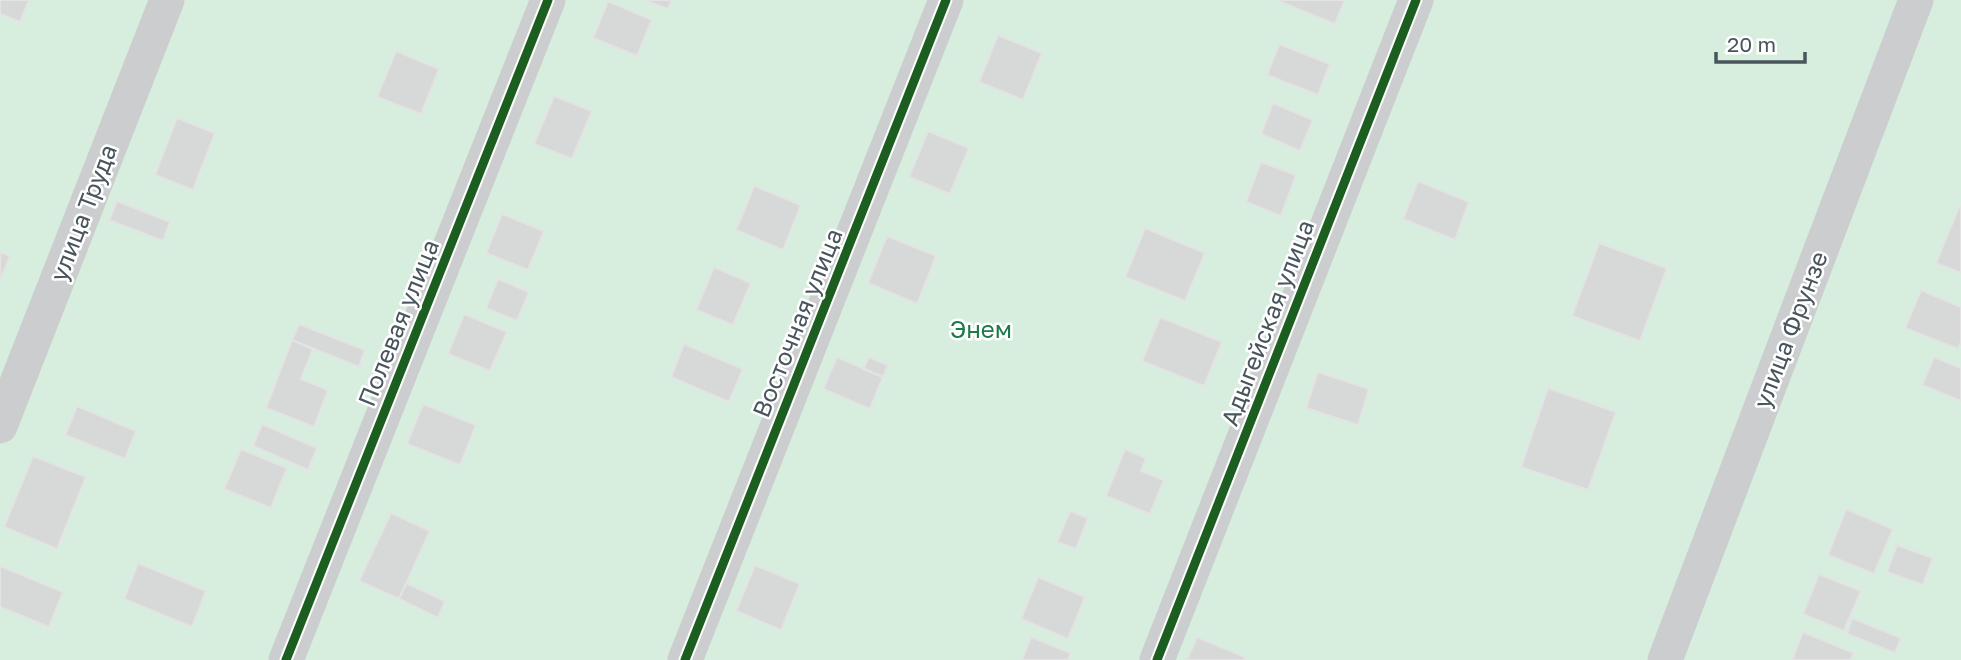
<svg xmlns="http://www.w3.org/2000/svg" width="1961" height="660" font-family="'Golos Text',sans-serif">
	<rect width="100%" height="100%" fill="#f1f1f1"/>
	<path fill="#d7eedf" d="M0,0H1961V660H0Z"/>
	<path fill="#d7d9d9" stroke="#e3e3e4" stroke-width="2" d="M0,0H29L20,22L0,14Z
		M645,0H672L668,9Z
		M1276,0H1345L1335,24Z
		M608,1L652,20L637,56L593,38Z
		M998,35L1042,53L1023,100L979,82Z
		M1279,44L1330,64L1318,95L1267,75Z
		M396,51L439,69L421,114L377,97Z
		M554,96L592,111L572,159L534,144Z
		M1273,103L1313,120L1300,151L1261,134Z
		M177,118L215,133L193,190L155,175Z
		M928,131L969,148L950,194L909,177Z
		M1261,162L1296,175L1281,216L1246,202Z
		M1418,181L1469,202L1455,240L1403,219Z
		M754,186L801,205L783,250L736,230Z
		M117,201L170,222L163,241L109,220Z
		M1959,207H1961V273L1936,263Z
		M502,214L544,231L528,270L486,253Z
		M1145,228L1205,253L1185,301L1125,277Z
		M887,236L936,256L917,304L868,283Z
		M1599,243L1667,268L1640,341L1572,316Z
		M0,252L10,256L0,281Z
		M714,267L751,283L733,325L696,310Z
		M498,279L529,292L517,321L486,308Z
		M1921,290L1961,307V342L1958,349L1905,328Z
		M464,314L507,332L490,371L448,354Z
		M1160,317L1222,342L1204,386L1142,361Z
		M299,324L365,350L359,367L292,340Z
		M292,340L313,349L301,379L328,390L314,427L266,408Z
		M684,344L743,369L729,402L671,377Z
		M837,357L883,377L870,409L823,389Z
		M869,357L888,365L883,377L863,369Z
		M1934,357L1961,368V401L1922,385Z
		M1318,372L1369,389L1358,425L1306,408Z
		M1548,388L1616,412L1588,490L1521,467Z
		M423,404L476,425L460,465L407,444Z
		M77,406L136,431L125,459L65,435Z
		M262,424L317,448L308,470L253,446Z
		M241,449L287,468L271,508L224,489Z
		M1125,449L1146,458L1141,471L1164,480L1150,514L1106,496Z
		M33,456L86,477L57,549L4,527Z
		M1846,509L1893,529L1874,574L1828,555Z
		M1070,511L1088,518L1076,549L1057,542Z
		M391,513L430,531L399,599L359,581Z
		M1897,545L1933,558L1923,585L1887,572Z
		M138,563L206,591L192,627L124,599Z
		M755,565L800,584L781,630L736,611Z
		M0,566L63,592L49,627L0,607Z
		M1819,574L1861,591L1844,631L1803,614Z
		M1038,577L1085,597L1068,639L1021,619Z
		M406,583L445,601L438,618L399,599Z
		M1852,618L1901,638L1895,653L1847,634Z
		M1803,632L1854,653L1851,660H1792Z
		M1031,637L1071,653L1068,660H1022Z
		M1197,637L1245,657L1244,660H1187Z"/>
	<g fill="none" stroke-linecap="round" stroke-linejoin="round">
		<path stroke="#cbcdcf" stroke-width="35" d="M0,426L167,0
			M286,660L548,0
			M685,660L946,0
			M1157,660L1416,0
			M1665,660L1916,0"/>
		<defs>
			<path id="cycleway" d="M286,660L548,0
				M685,660L946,0
				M1157,660L1416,0"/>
		</defs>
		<use href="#cycleway" stroke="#fff" stroke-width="13"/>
		<use href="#cycleway" stroke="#1b5e20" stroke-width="9"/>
	</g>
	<g text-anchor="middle" stroke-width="5" stroke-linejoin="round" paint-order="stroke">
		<g font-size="24" fill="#49555c" stroke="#fff">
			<text transform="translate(84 213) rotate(-69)" y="8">улица Труда</text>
			<text transform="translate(399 323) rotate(-68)" y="8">Полевая улица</text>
			<text transform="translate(798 323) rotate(-68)" y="8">Восточная улица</text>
			<text transform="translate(1268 323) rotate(-69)" y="8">Адыгейская улица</text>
			<text transform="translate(1791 330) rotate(-69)" y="8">улица Фрунзе</text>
		</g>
		<g font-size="24" fill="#1e7a46" stroke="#fff">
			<text x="981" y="338">Энем</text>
		</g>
	</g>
	<path d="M1716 52v10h89v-10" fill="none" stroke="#49555c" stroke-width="3.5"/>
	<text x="1727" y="52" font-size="21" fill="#49555c" stroke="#ffffff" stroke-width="5" paint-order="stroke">20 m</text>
</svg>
